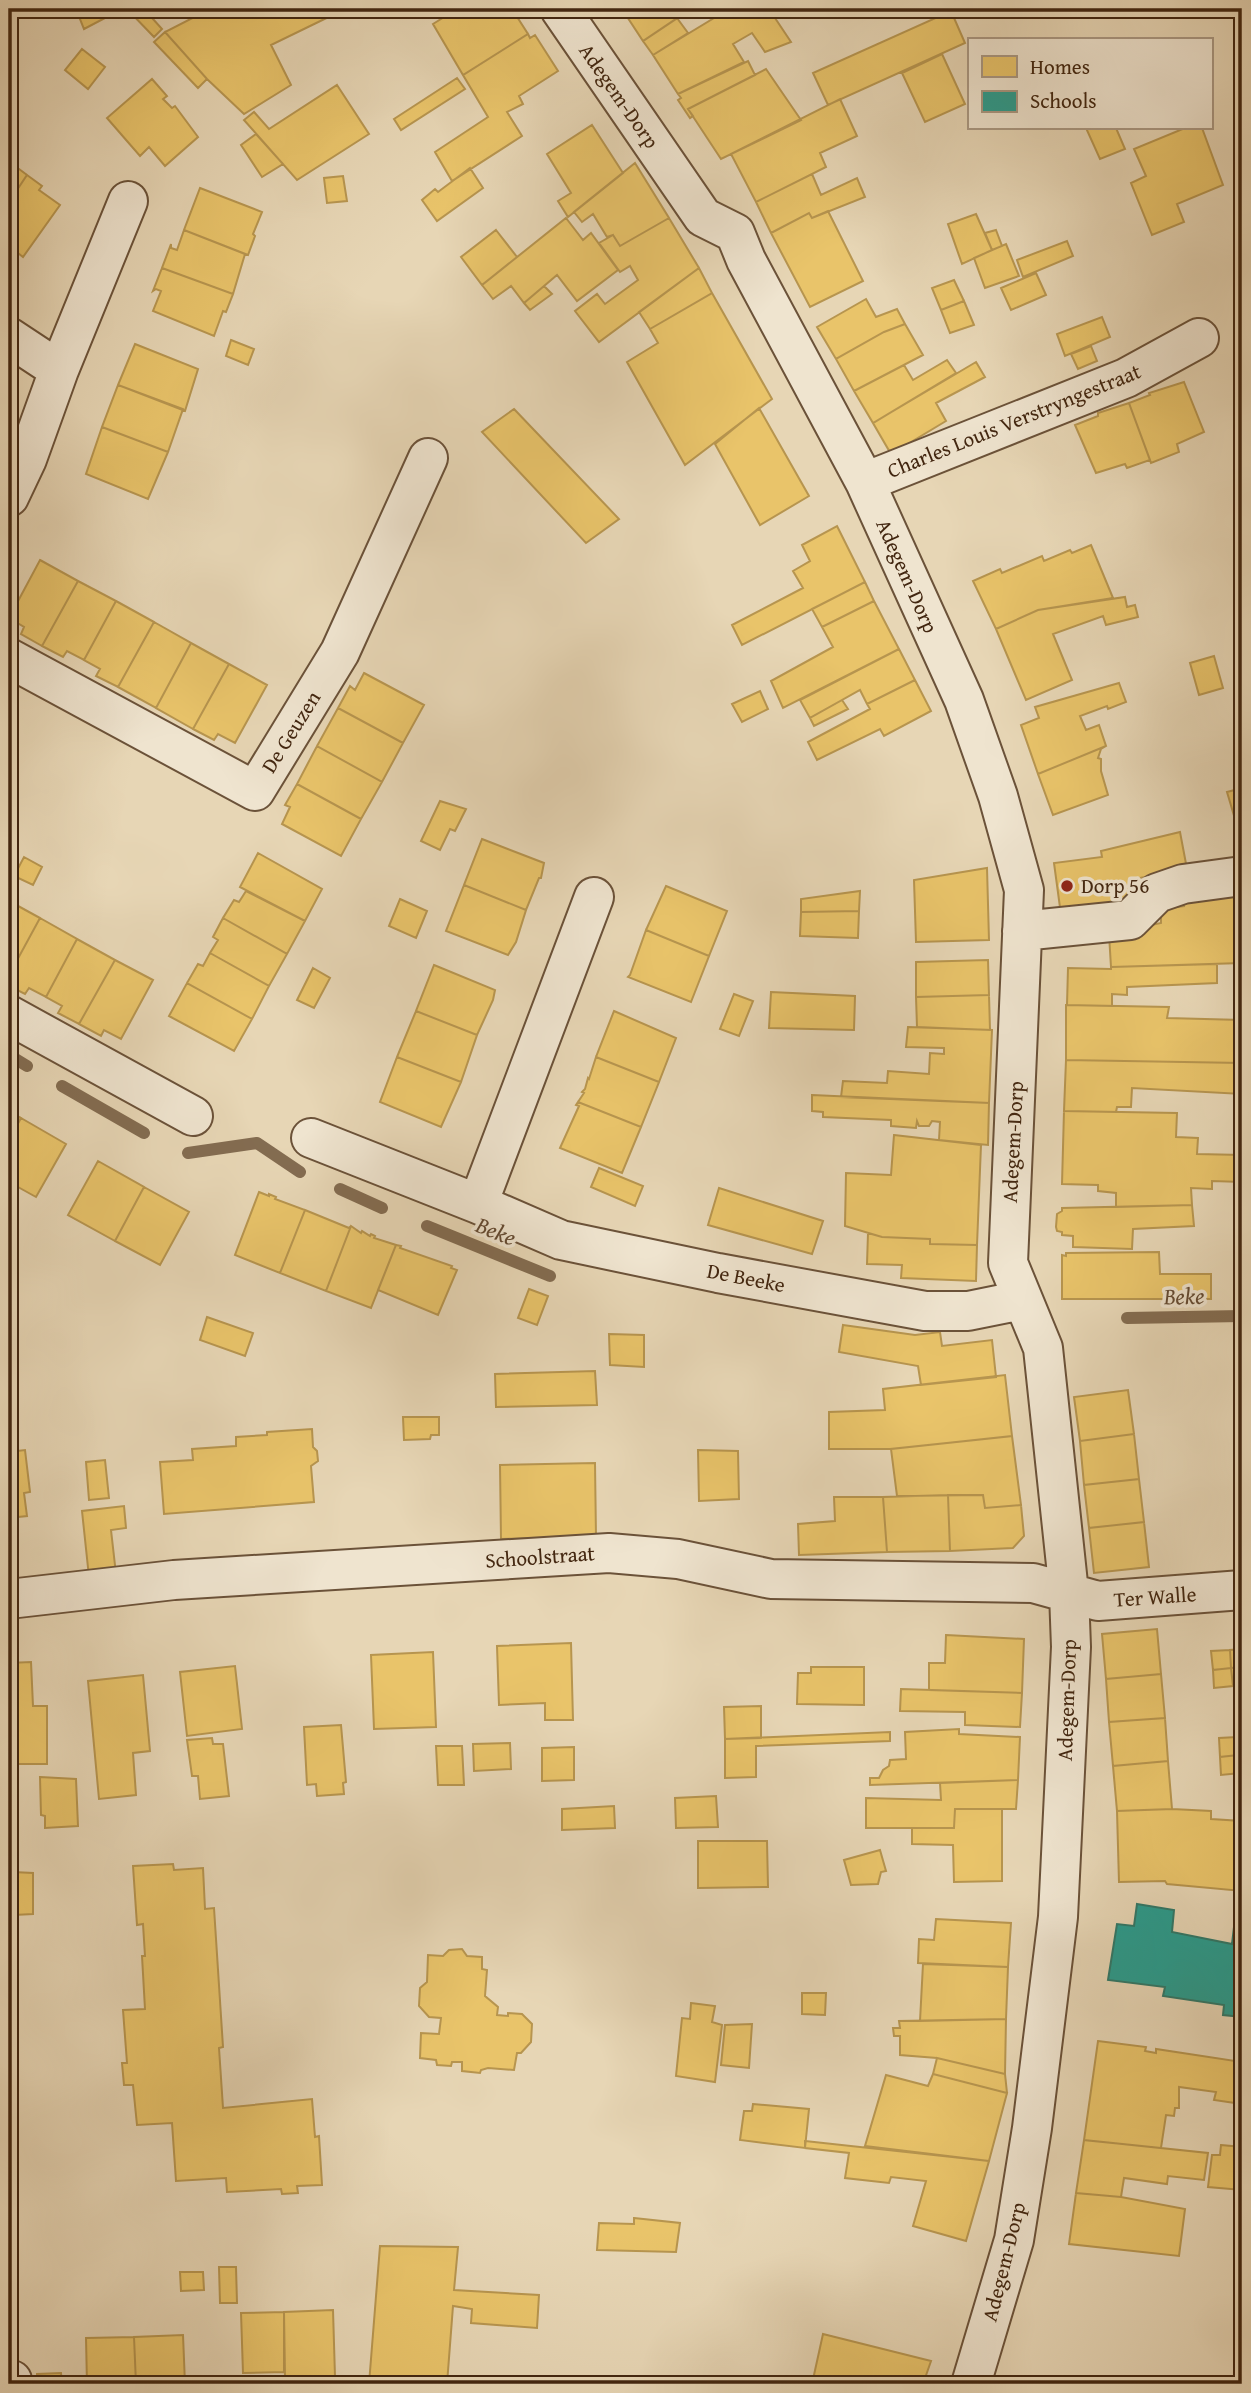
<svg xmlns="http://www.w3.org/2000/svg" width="1251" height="2393" font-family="'Gentium Book Plus',serif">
	<rect width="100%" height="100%" fill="#e7d6b5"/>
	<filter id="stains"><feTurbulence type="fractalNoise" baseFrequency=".00286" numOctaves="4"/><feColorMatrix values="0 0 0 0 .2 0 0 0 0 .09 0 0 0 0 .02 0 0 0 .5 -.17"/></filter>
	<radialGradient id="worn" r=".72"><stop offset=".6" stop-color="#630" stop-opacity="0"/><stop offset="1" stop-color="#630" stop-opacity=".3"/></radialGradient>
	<path fill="#e9c46a" stroke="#b7954f" stroke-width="2" d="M76,9H101L105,18L84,29Z
		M127,9H144L162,29L154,37Z
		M210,9H345L271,45L291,85L244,114L207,79L165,32Z
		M457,9H512L528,34L463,75L433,24Z
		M622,9H691L643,41Z
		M729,9H769L791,42L765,52L752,33L733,44L744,62L678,94L653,55Z
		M951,11L965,43L828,105L813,73Z
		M677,18L688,33L653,55L643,41Z
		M165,32L207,79L198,88L154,42Z
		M528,34L530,38L535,35L558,71L519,96L523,104L507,112L522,136L452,181L435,152L488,117L463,75Z
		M82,49L105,67L88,89L65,70Z
		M942,54L965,104L925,122L902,73Z
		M748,61L755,75L688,109L693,116L690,118L678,100L681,98L678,94Z
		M766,69L801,120L721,159L688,109Z
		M457,78L465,89L401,130L394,119Z
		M152,79L167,96L163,99L172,108L175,106L198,137L165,166L149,147L140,156L107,118Z
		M337,85L369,134L297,180L244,120L254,112L269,129Z
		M840,99L857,136L820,153L826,167L756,202L731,154Z
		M592,125L623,173L568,217L558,201L571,193L547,154Z
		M1086,128H1116L1125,149L1100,159Z
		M1185,128H1202L1223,185L1177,204L1184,222L1152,235L1131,183L1146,176L1134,149Z
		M256,134L283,164L262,177L241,145Z
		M11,163L27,175L9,202V165Z
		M635,163L669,218L620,246L613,235L607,237L593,214L582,222L574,212Z
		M470,168L483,188L437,221L422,200L435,189L438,192Z
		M812,174L821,195L857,178L865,197L812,218L809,213L771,233L756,202Z
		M27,175L42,186L39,190L60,205L23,257L9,246V202Z
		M343,176L347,201L327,203L324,178Z
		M200,188L262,212L253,234L255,236L248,255L184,230Z
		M828,211L863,281L810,307L771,233L809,213L812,218Z
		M976,214L992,250L962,264L948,224Z
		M566,218L583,240L591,233L618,270L577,301L557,275L524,303L511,286L493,299L482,285Z
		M669,218L699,268L599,342L575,311L597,294L605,304L638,280L630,266L620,272L599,243L613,235L620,246Z
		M184,230L245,254L233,294L162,268L171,244V248L177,250Z
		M496,230L517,257L482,285L461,257Z
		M996,230L1002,246L992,250L985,233Z
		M1067,241L1073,256L1023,277L1017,260Z
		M1006,244L1019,276L985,288L974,258Z
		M162,268L233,294L226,312L223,311L214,336L153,311L161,291L156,289L153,291Z
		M699,268L712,293L650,329L639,312Z
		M1036,273L1046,295L1011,310L1001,288Z
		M954,280L964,301L941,310L932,288Z
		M544,286L552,294L530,310L524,303Z
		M712,293L772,399L685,465L627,362L658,343L650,329Z
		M866,299L876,317L897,309L905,324L884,332L836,359L817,327Z
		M964,301L974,325L950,333L941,310Z
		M1102,317L1110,337L1065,356L1057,334Z
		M905,324L923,355L854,391L836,359L884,332Z
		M231,340L254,349L248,365L226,356Z
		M135,344L198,369L185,411L118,385Z
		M1091,346L1097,361L1078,369L1071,354Z
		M947,360L956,373L873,423L854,391L904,365L913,380Z
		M976,362L985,377L936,403L946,421L891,454L873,423Z
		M1184,382L1204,432L1177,444L1179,452L1151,463L1129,403L1150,395L1149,393Z
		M118,385L183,409L168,452L102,427Z
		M1129,403L1150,460L1127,468L1125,464L1096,473L1075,425L1098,416V413Z
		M759,408L809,496L760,525L715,444Z
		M514,409L619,519L586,543L482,432Z
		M102,427L168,452L148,499L86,474Z
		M837,526L865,582L742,645L732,625L803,588L793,571L810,561L802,545Z
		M1091,545L1113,598L1038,610L996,629L973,581L1000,569L1002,573L1042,556L1044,561L1070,550L1072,553Z
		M40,560L78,581L42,646L21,634L24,627L9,618Z
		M78,581L116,601L84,660L67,651L63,657L42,646Z
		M865,582L874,601L822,627L812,609Z
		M1125,597L1127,607L1135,605L1138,617L1106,625L1103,616L1053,634L1072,680L1026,700L996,629L1038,610Z
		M116,601L154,622L118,687L96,676L100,669L84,660Z
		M874,601L899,649L783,708L771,681L833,647L822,627Z
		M154,622L191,643L156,708L118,687Z
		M191,643L229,664L193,729L156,708Z
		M899,649L915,680L867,704L860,690L810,718L800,700Z
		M1214,656L1223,688L1199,695L1190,663Z
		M229,664L267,685L235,743L218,734L214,740L193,729Z
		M364,673L424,705L403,743L338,708L350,686L355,690Z
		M915,680L931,711L884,736L880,729L817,760L808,742L870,709L867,704Z
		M1119,683L1126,702L1108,709L1107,706L1080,716L1086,730L1099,725L1106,746L1038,774L1021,725L1039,718L1035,707Z
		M760,691L768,709L742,722L732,704Z
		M842,700L848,709L814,726L810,718Z
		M338,708L403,743L382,782L317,746Z
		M317,746L382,782L361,819L297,784Z
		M1106,746L1101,749L1098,758L1101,759V771L1108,795L1053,815L1038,774Z
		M297,784L361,819L341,856L282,824L290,807L285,805Z
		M1242,788V817L1235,819L1227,792Z
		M440,801L466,809L455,831L450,829L440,850L421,841Z
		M1180,832L1187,869L1129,880L1132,906L1061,915L1054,863L1102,857L1101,851Z
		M482,839L544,863L541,878H539L526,910L464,885Z
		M258,853L322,889L305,921L240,887Z
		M24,857L42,867L33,885L14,876Z
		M987,868L989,940L916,942L914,880Z
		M464,885L526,910L516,942L508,955L446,931Z
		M666,886L727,911L709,956L646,930Z
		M246,891L305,921L287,954L223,918L234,900L239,902Z
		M860,891L859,911L801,912V899Z
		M1242,893V963L1111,967L1109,934L1161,923V909L1184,906V895Z
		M400,899L427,911L416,938L389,926Z
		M9,901L40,918L9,975Z
		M859,911L858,938L800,936L801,912Z
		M40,918L77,939L46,997L29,988L25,994L9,986V975Z
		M223,918L287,954L269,986L210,953L218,940L213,937Z
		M646,930L709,956L691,1002L628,977L630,975Z
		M77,939L115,960L79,1024L58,1013L62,1006L46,997Z
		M210,953L269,986L252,1019L187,983L198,964L203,966Z
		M115,960L153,980L121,1039L104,1030L101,1036L79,1024Z
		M988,960L989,995L916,997V962Z
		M1217,964V983L1127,987V995L1112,994V1006L1067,1005L1068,968L1111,969V967Z
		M434,965L495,990L493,1000L477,1035L416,1011Z
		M313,968L330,978L314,1008L297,1000Z
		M187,983L252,1019L234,1051L169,1016Z
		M771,992L855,996L854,1030L769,1028Z
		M734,994L753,1001L739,1036L720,1029Z
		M989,995L990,1030L917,1027L916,997Z
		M1066,1005L1169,1007L1167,1018L1242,1020V1063L1066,1060Z
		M416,1011L477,1035L461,1082L397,1057Z
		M614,1011L676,1038L659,1082L596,1057Z
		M908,1027L992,1030L989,1103L841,1097L843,1081L887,1083L888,1071L929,1074L930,1053L944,1054V1048L906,1047Z
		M397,1057L461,1082L441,1127L380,1102Z
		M596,1057L659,1082L641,1127L578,1102L584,1093L582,1092L585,1089L588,1078L589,1079Z
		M1066,1060L1242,1063V1094L1132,1088L1131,1107H1117L1116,1112L1064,1111Z
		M812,1095L989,1103L988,1145L939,1140L940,1122L932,1121L929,1126H919L917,1121L916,1128L891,1126V1120L823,1117V1112L812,1111Z
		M578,1102L641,1127L622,1173L560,1148L579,1106L576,1105Z
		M1064,1111L1177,1113L1176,1137L1198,1138L1197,1154L1242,1155V1182L1212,1181V1189L1191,1188L1192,1205L1116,1207V1193L1098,1191V1185L1062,1184Z
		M9,1112L21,1118L9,1140Z
		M21,1118L66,1144L36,1197L9,1182V1140Z
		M894,1135L981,1145L977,1245L930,1244V1239L882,1237L845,1226L846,1173L891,1175Z
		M98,1161L144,1187L115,1241L68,1215Z
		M599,1168L643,1186L635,1206L591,1187Z
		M144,1187L189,1212L160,1265L115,1241Z
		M719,1188L823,1221L812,1254L708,1225Z
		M259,1192L269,1196V1194L276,1197L275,1199L305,1210L280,1273L235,1255Z
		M1192,1205L1194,1226L1133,1229L1132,1249L1073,1247V1236L1062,1235V1232L1057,1231L1056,1227L1057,1214L1062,1211V1208Z
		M305,1210L349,1228L351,1226L326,1291L280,1273Z
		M351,1226L361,1233L362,1231L370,1236L371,1234L375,1236L374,1238L396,1245L371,1308L326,1291Z
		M868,1233L882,1237L930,1239V1244L977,1245L976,1281L901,1278L902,1265L867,1264Z
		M396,1245L401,1246L400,1248L452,1266L451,1268L457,1270L438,1315L378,1290Z
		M1159,1252L1160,1274H1211V1299H1062V1255L1066,1256V1253Z
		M529,1289L548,1296L537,1325L518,1318Z
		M207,1317L253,1333L245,1356L200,1340Z
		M843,1325L915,1335L940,1332L942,1346L992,1340L996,1377L921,1385L918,1366L839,1352Z
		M609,1334L644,1335V1367L610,1365Z
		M595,1371L597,1405L496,1407L495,1374Z
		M1005,1375L1012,1436L891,1449H829V1412L885,1410L883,1389Z
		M1128,1390L1134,1434L1080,1441L1074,1397Z
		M403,1417H439V1435H431L430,1439L404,1440Z
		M312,1429L313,1447L317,1451L318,1461L311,1466L314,1502L164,1514L160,1462L193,1460L192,1449L236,1446V1437L267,1435V1432Z
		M1134,1434L1139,1479L1084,1485L1080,1441Z
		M1012,1436L1021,1505L985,1508L983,1495L897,1496L891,1449Z
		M25,1450L30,1492L24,1493L27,1516L9,1518V1452Z
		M698,1450L738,1451L739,1499L699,1501Z
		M105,1460L109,1498L89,1500L86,1462Z
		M595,1463L596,1537L501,1539L500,1465Z
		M1139,1479L1144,1522L1089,1528L1084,1485Z
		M948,1495L950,1551L887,1552L883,1497Z
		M948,1495H983L985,1508L1021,1505L1024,1536L1013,1548L950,1551Z
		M834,1497H883L887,1552L799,1555L798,1524L835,1521Z
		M124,1506L126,1528L111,1530L116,1574L89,1577L82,1511Z
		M1144,1522L1149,1567L1094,1573L1089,1528Z
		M1157,1629L1161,1674L1106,1679L1102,1634Z
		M946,1635L1024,1639L1022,1693L929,1690V1663H945Z
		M571,1643L573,1720H545V1703L499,1705L497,1646Z
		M1242,1649V1667L1231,1668L1230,1650Z
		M1230,1650L1231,1668L1213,1670L1211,1651Z
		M433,1652L436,1727L374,1729L371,1655Z
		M31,1662L33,1706H47V1764H9V1663Z
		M235,1666L242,1729L187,1736L180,1672Z
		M811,1667H864V1705L797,1704L798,1673H811Z
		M1242,1667V1686H1233L1231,1668Z
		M1231,1668L1233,1686L1214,1688L1213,1670Z
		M1161,1674L1165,1718L1109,1722L1106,1679Z
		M143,1675L150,1751L133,1753L136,1795L99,1799L88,1681Z
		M901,1689L1022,1693L1020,1727L965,1725V1712L900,1711Z
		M761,1706V1738L725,1739L724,1707Z
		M1165,1718L1168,1761L1113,1766L1109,1722Z
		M341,1725L346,1782L343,1783L344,1794L317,1796L316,1784L307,1785L304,1727Z
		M959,1729V1734L1020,1737L1018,1780L870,1785V1778H879L883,1770L889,1766L890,1760L906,1759L905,1732Z
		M890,1732V1741L756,1746V1777L725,1778V1739Z
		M1237,1737L1238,1755L1220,1757L1219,1738Z
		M212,1738L213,1744H223L229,1796L200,1799L198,1776H192L187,1740Z
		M510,1743L511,1769L474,1771L473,1744Z
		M436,1746H462L464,1785H438Z
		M574,1747V1780L542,1781V1748Z
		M1238,1755L1240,1773L1221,1775L1220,1757Z
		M1168,1761L1172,1809L1117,1811L1113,1766Z
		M40,1777L76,1779L78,1826L45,1828V1816L41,1815Z
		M1018,1780L1016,1809H955L954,1828H866V1798L941,1800L940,1783Z
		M716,1796L718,1827L676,1828L675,1798Z
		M614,1806L615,1828L562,1830V1809Z
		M955,1809H1002V1881L954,1882L953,1845L912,1844V1828H954Z
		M1172,1809L1211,1811V1819L1242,1821V1891L1167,1884L1165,1881L1119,1882L1117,1811Z
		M698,1841H767L768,1887L698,1888Z
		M880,1850L886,1871L881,1872L878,1884L851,1885L844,1860Z
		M173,1864L174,1870L203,1868L205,1909L214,1908L223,2047L219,2048L223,2108L312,2099L315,2137L319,2136L322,2185L297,2186L298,2193L282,2194L281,2189L227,2192L226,2178L176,2181L172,2123L137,2125L133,2085H124L122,2063H127L123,2010L145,2009L142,1956H145L143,1924L137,1925L133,1866Z
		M13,1872L33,1873V1914L14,1915Z
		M936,1919L1011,1923L1008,1967L918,1963L919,1939L934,1940Z
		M462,1949L467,1956L482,1957V1969L487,1970L485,1996L498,2007L497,2015L508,2016V2013L522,2014L532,2024L531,2042L521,2053H517L514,2070L488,2068L481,2070L480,2073L462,2071V2062H452L451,2066L437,2065L436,2060L420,2058L421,2033L439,2034L441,2018L429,2017L419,2006L420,1988L427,1982L428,1955L443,1956L449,1950Z
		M923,1964L1008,1967L1006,2019L920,2021Z
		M802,1993H826L825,2015L802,2014Z
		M691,2003L715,2006L712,2022L722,2025L715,2082L676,2076L682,2018L690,2019Z
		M1006,2019L1005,2074L937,2058L900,2055V2036H894L893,2028H900L899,2021Z
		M752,2024L749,2068L721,2065L725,2025Z
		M1098,2041L1146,2047L1145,2051L1156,2053V2049L1242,2062V2104L1214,2100L1216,2092L1179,2087V2108H1175L1174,2116L1166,2115L1161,2148L1084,2140Z
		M937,2058L1005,2074L1007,2093L933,2074Z
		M933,2074L1007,2093L989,2161L865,2146L886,2075L928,2086Z
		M753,2104L809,2109L805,2148L740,2140L744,2111H752Z
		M1084,2140L1208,2153L1204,2180L1168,2176L1167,2184L1124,2178L1121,2197L1076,2193Z
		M805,2141L989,2161L966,2241L913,2226L926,2181L891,2177L889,2183L845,2178L849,2153L805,2148Z
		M1221,2145L1242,2147V2190L1208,2187L1212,2155H1220Z
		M1076,2193L1121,2197L1185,2209L1179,2256L1069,2244Z
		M634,2218L680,2223L676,2252L597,2250L599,2223L634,2224Z
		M380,2246L458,2247L454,2290L539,2295L537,2328L471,2323L472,2309L453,2306L447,2384H369Z
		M219,2267H236L237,2303H220Z
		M180,2272H203L204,2290L181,2291Z
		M333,2310L335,2377L285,2378L284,2312Z
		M284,2312V2372L243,2373L241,2313Z
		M823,2334L931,2361L923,2384H812Z
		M183,2335L185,2384H136L134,2337Z
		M134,2337L136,2384H87L86,2338Z
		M61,2373L62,2384H37V2374Z
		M719,2376L757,2379L756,2384H718Z
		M757,2379L806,2384H756Z"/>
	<path fill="#2a9d8f" stroke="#317969" stroke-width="2" d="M1137,1904L1174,1910L1172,1932L1232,1944L1236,1910L1242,1911V2017L1223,2015L1224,2005L1163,1996L1165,1987L1108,1980L1117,1924L1134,1926Z"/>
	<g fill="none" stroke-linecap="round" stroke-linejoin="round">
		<path stroke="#836c51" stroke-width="12" d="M9,1055L27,1066
			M62,1086L144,1133
			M188,1153L257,1143L300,1172
			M340,1189L382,1208
			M427,1226L550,1276
			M1127,1318L1242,1316"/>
		<defs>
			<path id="minor" d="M560,9L703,217L735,233L746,260L865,482L964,700L998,796L1024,890L1008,1263L1043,1348L1069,1593L1071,1647L1058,1917L1032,2128L1014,2240L971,2384
				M9,337L59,370
				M865,482L1126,378L1199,338
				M9,497L27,459L59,370L128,201
				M9,658L255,791L340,652L428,458
				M1022,931L1130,920L1157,893L1183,884L1242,876
				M9,1015L193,1116
				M311,1138L478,1204L561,1240L718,1273L925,1311H968L1022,1300
				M478,1204L594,897
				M9,1599L174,1580L609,1553L678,1559L771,1579L1033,1583L1098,1601L1242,1590
				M11,2384L12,2380"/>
		</defs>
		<use href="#minor" stroke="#6b5239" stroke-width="42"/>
		<use href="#minor" stroke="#efe4cf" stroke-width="38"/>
	</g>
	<circle fill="#8f2418" stroke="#efe4cf" stroke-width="2.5" cx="1067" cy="886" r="7"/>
	<g text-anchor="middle" stroke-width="7" stroke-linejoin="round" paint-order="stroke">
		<g font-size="21" fill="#422610" stroke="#efe4cf">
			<text transform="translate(619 96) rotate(55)" y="7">Adegem-Dorp</text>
			<text transform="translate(1014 421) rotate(-22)" y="7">Charles Louis Verstryngestraat</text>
			<text transform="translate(907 576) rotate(66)" y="7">Adegem-Dorp</text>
			<text transform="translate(291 732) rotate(-58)" y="7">De Geuzen</text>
			<text transform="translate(1013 1142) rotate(-87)" y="7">Adegem-Dorp</text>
			<text transform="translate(746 1278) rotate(11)" y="7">De Beeke</text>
			<text transform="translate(540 1557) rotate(-4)" y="7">Schoolstraat</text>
			<text transform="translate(1155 1597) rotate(-4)" y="7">Ter Walle</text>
			<text transform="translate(1067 1700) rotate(-88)" y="7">Adegem-Dorp</text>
			<text transform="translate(1004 2262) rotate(-76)" y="7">Adegem-Dorp</text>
		</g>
		<g font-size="21" fill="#422610" stroke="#efe4cf" text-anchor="start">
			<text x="1081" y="893">Dorp 56</text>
		</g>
		<g font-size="23" font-style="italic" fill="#634931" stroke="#efe4cf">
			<text transform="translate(496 1231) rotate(22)" y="8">Beke</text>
			<text transform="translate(1184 1296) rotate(-1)" y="8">Beke</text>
		</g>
	</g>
	<rect width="1251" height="2393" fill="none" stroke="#e7d6b5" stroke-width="35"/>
	<rect x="10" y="10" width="1230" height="2372" fill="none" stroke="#422610" stroke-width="3.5"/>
	<rect x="18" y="18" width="1216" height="2358" fill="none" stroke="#422610" stroke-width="2"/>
	<rect x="968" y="38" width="245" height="91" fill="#efe4cf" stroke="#aa9883" stroke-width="2"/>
	<rect x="982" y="56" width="35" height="21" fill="#e9c46a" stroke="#aa9883" stroke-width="2"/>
	<text x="1030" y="74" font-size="21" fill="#422610">Homes</text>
	<rect x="982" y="91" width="35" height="21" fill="#2a9d8f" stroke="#aa9883" stroke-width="2"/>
	<text x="1030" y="108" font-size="21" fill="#422610">Schools</text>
	<rect width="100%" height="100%" filter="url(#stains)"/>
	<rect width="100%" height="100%" fill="url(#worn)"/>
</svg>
